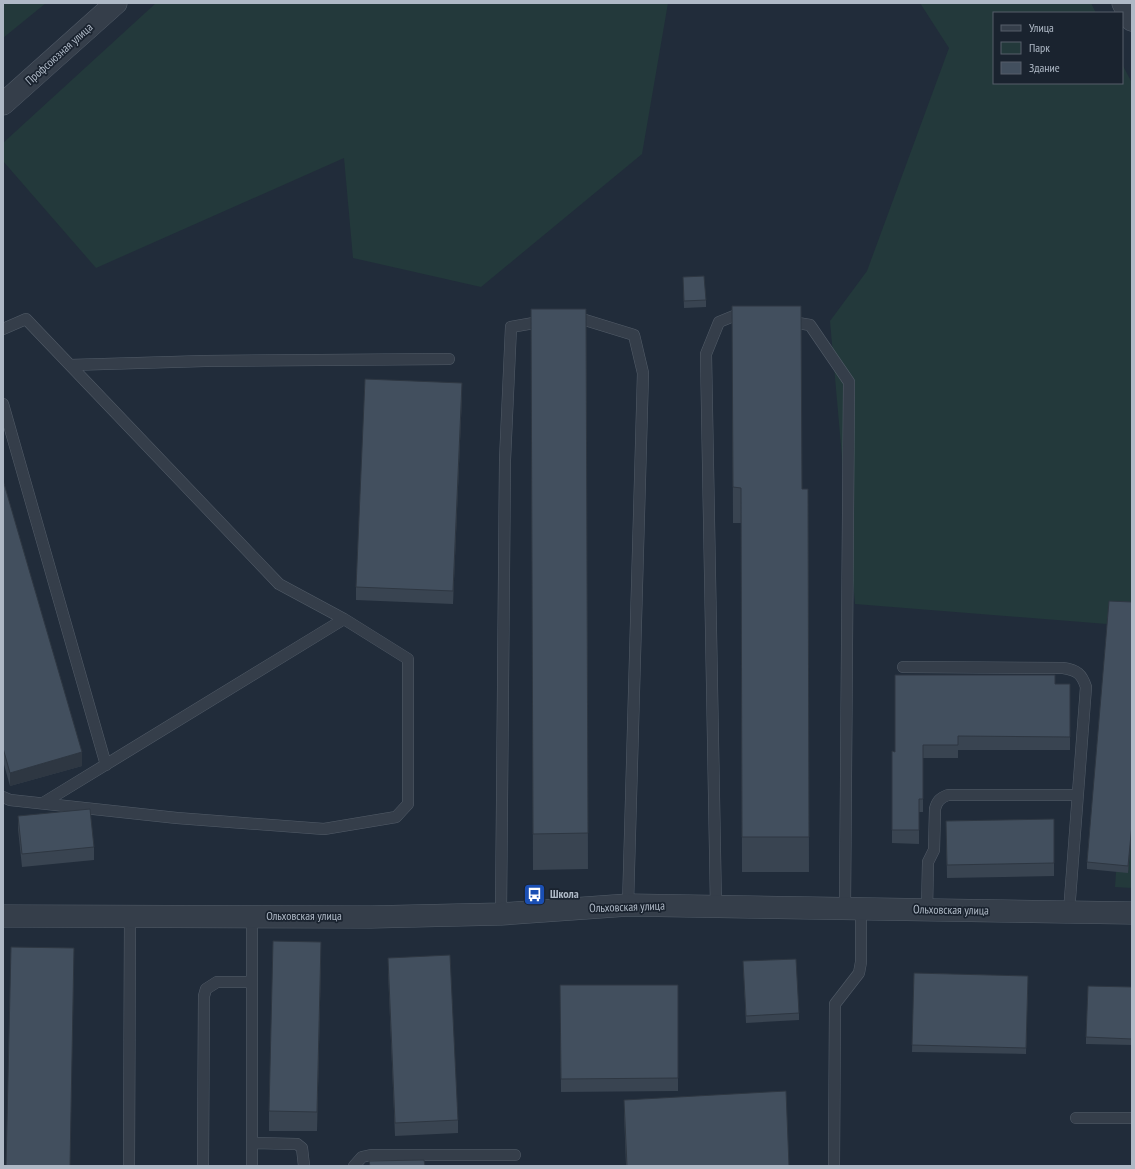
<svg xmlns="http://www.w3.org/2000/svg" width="1135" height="1169" font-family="'PT Sans Narrow',sans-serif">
	<rect width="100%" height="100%" fill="#212c3a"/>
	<path fill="#23393b" d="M3,3H46L3,38Z
		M156,3H668L642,154L481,287L353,258L344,158L96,268L3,161V143Z
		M920,3H1091L1096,13H994V83H1122V64L1132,83V626L855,604L830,321L867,271L949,48Z
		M1132,644V888L1115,887Z"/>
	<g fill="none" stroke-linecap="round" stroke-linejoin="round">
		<defs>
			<path id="service" d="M572,316L634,335L643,373L628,905
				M786,321L810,325L849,382L845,909
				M3,329L26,319L279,584L344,619
				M70,365L205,361L449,359
				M3,404L106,765
				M903,667L1063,668C1077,670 1082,674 1086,687L1069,912
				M3,797L10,800L177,818L324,829L396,817L408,804V659L344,619L43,803
				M716,906L706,354L719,322L741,313L746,314
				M927,910L928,862L934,850L935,809C937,801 940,798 948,795H1078
				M501,914L505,460L511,327L545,321
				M1076,1118H1132
				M252,1143L297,1144L302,1148L304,1166
				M129,1166L130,916
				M203,1166L204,996L206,989L217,982H252
				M252,1166V916
				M354,1166L362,1157L371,1155H515
				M834,1166L835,1004L859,973L861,962V909"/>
			<path id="minor" d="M1123,3L1132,20
				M3,104L116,3
				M3,916L371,917L501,914L628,905L1132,913"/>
		</defs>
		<use href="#service" stroke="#525c68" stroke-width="12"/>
		<use href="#minor" stroke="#525c68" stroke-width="23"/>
		<use href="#service" stroke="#353e4a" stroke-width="11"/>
		<use href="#minor" stroke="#353e4a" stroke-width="22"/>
	</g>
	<path fill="#394451" d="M683,277L706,300V307L684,308Z
		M732,306L802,489H808L809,872H742L741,523H733Z
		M531,309H586L588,869L533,870Z
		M462,396L453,604L356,600V587Z
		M3,480L82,766L10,786L3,761Z
		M1132,602V831L1128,873L1087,869V862Z
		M1055,684H1070V750H958V758H923V812H919V844L892,843V751L895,752Z
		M18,816L94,847V860L22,867L18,829Z
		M1054,819V876L947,878L946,821Z
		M388,958L458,1120V1133L395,1136L388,971Z
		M321,961L317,1131H269V1111Z
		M743,961L799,1013V1020L746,1023Z
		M914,973L1028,976L1026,1054L912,1052Z
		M560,985H678V1091L561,1092Z
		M1132,987V1045L1086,1044V1037Z
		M624,1100L789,1166H626L624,1113Z"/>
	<path fill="#2e3742" d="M462,383V396L453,604V591Z
		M82,752V766L10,786V773Z
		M1132,824V831L1128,873V866Z
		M321,942V961L317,1131V1112Z
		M74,948V973L70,1166Z"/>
	<path fill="#424f5e" stroke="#2e3742" d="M704,276L706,300L684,301L683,277Z
		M732,306H801L802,489H808L809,837H742L741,488L733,487Z
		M531,309H586L588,833L533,834Z
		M365,379L462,383L453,591L356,587Z
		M3,480L82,752L10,773L3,748Z
		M1109,601L1132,602V824L1128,866L1087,862Z
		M895,675H1055V684H1070V737L958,736V745H923V799H919V830H892V751L895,752Z
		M90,809L94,847L22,854L18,816Z
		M1054,819V863L947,865L946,821Z
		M273,941L321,942L317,1112L269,1111Z
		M11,947L74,948L70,1166H6Z
		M450,955L458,1120L395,1123L388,958Z
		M796,959L799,1013L746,1016L743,961Z
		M914,973L1028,976L1026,1048L912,1045Z
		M560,985H678V1078L561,1079Z
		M1088,986L1132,987V1039L1086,1037Z
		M786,1091L789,1166H627L624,1100Z
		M424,1160L425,1166H370L369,1161Z"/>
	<defs>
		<symbol id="bus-square" viewBox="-11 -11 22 22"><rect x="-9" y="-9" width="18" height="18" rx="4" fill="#1a4fb4" stroke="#1a232f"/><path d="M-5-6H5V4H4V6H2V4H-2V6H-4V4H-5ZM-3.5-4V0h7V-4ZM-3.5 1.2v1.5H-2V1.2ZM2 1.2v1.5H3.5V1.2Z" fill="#fff"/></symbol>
	</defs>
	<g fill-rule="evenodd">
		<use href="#bus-square" x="522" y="882" width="25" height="25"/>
	</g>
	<g text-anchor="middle" stroke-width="3.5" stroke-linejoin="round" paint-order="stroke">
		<g font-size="12" fill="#afb9c6" stroke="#1a232f">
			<text transform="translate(59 54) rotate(-42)" y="4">Профсоюзная улица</text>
			<text transform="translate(627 907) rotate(-2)" y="4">Ольховская улица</text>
			<text transform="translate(951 910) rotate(1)" y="4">Ольховская улица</text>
			<text x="304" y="920">Ольховская улица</text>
		</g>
		<g font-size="12" font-weight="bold" fill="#afb9c6" stroke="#1a232f" text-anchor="start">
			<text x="550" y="898">Школа</text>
		</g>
	</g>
	<rect width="1135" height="1169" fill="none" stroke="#afb9c6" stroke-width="8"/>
	<rect x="993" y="12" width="130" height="72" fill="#1a232f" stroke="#565f6b"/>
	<rect x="1001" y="25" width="20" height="6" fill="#353e4a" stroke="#565f6b"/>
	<text x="1029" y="32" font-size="12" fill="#afb9c6">Улица</text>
	<rect x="1001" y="42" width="20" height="12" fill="#23393b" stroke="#565f6b"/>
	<text x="1029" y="52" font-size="12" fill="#afb9c6">Парк</text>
	<rect x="1001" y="62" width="20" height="12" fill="#424f5e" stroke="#565f6b"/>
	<text x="1029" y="72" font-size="12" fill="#afb9c6">Здание</text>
</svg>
